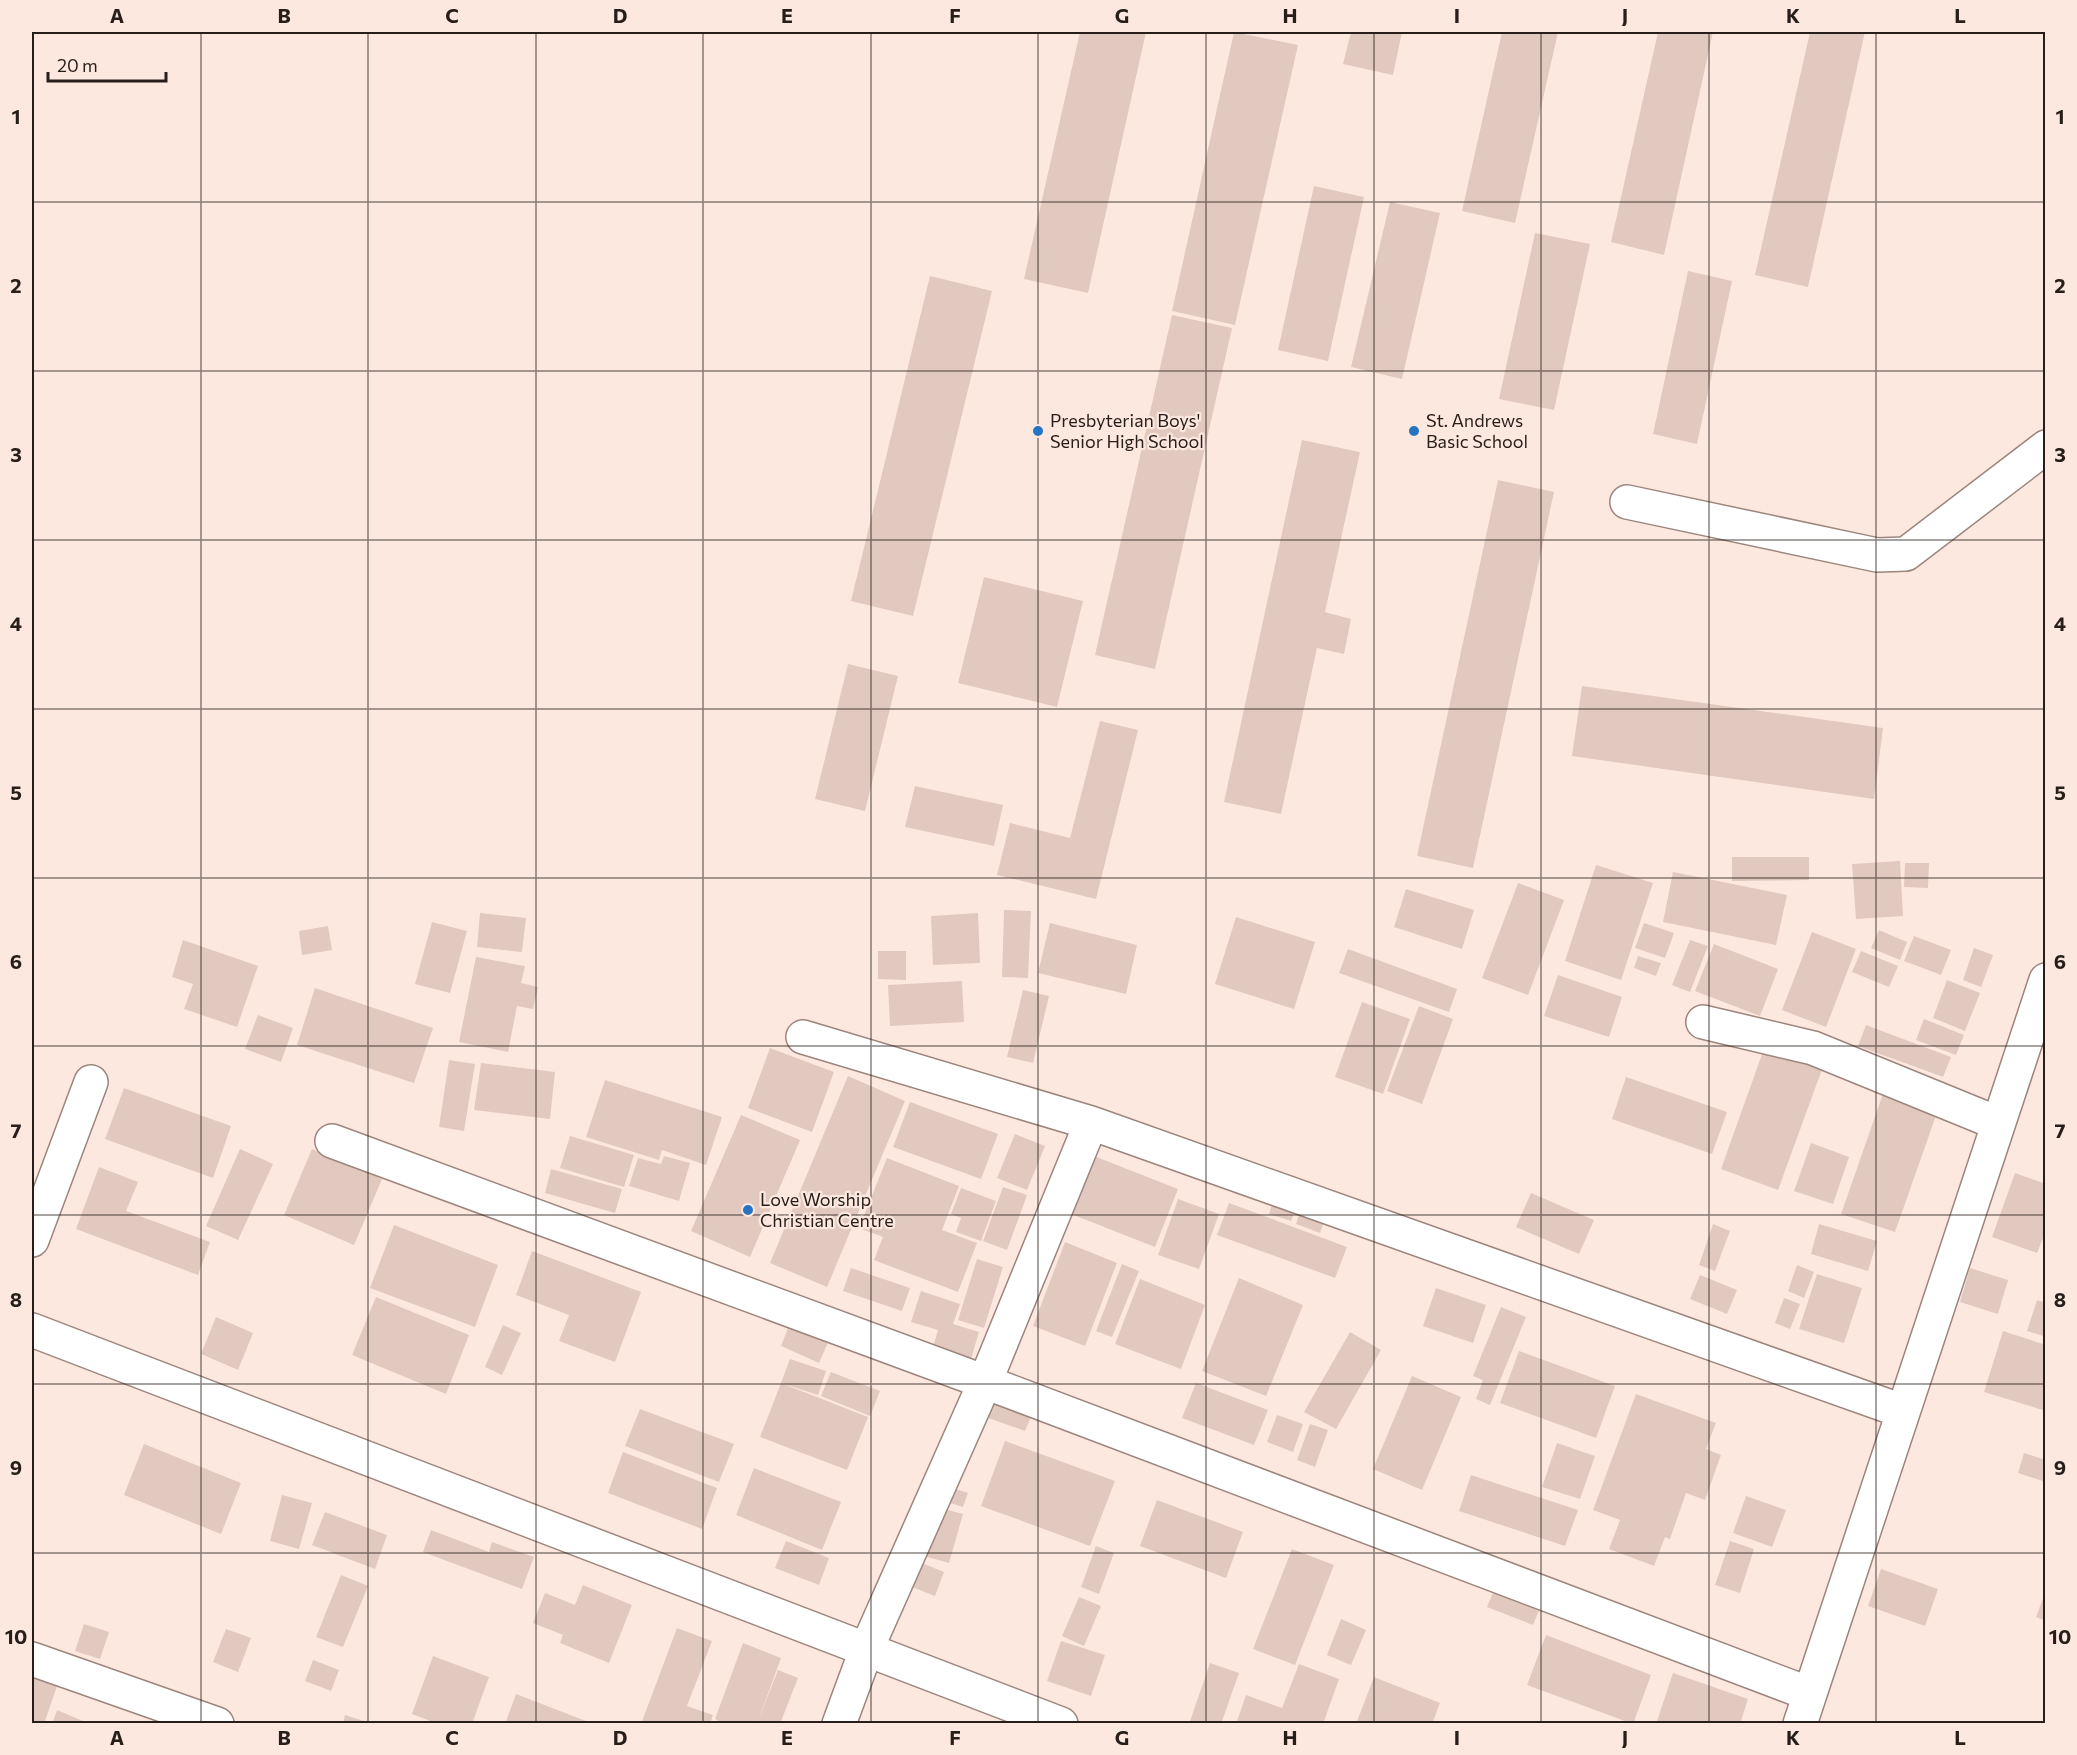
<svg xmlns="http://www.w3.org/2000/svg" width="2077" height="1755" font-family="Commissioner,sans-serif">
	<rect width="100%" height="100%" fill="#fde8e0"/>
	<path fill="#e2c9bf" d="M1080,32H1146L1088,293L1024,279Z
		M1234,32L1298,45L1235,325L1172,311Z
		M1351,32H1402L1393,75L1343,64Z
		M1502,32H1558L1515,223L1462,211Z
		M1658,32H1713L1664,255L1611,242Z
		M1810,32H1865L1808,287L1755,275Z
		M1314,186L1364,197L1328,361L1278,350Z
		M1390,202L1440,213L1402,379L1351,367Z
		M1535,233L1590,244L1554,410L1499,399Z
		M1688,271L1732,281L1697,444L1653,434Z
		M930,276L992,291L913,616L851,601Z
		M1172,315L1232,328L1155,669L1095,655Z
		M1302,440L1360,452L1325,612L1351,619L1344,654L1317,648L1281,814L1224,802Z
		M1498,480L1554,492L1473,868L1417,856Z
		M984,577L1083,601L1057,707L958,683Z
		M848,664L898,676L865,811L815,799Z
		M1582,686L1883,728L1874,799L1572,756Z
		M1100,721L1138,730L1096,899L997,875L1010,823L1070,838Z
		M915,786L1003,805L994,846L905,827Z
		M1732,857H1809V880L1732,881Z
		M1900,861L1903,916L1856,919L1852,864Z
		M1905,863H1929L1928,888L1904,887Z
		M1596,865L1653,883L1621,980L1565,961Z
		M1673,872L1787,895L1776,945L1663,922Z
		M1518,883L1564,900L1528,995L1482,978Z
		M1406,889L1474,910L1462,949L1394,927Z
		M1004,910L1031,911L1028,978L1002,977Z
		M480,913L526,918L522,952L477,947Z
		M978,913L980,963L933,965L931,916Z
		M1236,917L1315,942L1294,1009L1215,984Z
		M432,922L467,931L450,993L415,984Z
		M1050,923L1137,945L1126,994L1038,973Z
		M1644,923L1674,933L1665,958L1635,948Z
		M328,926L332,950L302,955L299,931Z
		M1879,930L1907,942L1900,960L1871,948Z
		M1812,932L1856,949L1826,1027L1782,1010Z
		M1914,936L1951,950L1941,975L1904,961Z
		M183,940L258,966L237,1027L184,1009L193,984L172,977Z
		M1690,940L1708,946L1690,992L1672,985Z
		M1714,944L1778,969L1760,1016L1695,991Z
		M1974,948L1993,955L1981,987L1963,980Z
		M1348,949L1457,989L1449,1012L1339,973Z
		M878,951H906V980L878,979Z
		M1861,951L1898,966L1889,987L1852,972Z
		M1638,956L1661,963L1656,976L1634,968Z
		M476,957L525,966L521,983L538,987L533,1009L517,1006L508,1052L459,1042Z
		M1558,975L1622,997L1609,1037L1544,1016Z
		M1947,980L1980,993L1965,1031L1933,1018Z
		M962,981L964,1022L890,1026L888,985Z
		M315,988L433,1028L414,1083L297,1045Z
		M1023,990L1049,996L1033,1063L1007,1057Z
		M1362,1002L1410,1019L1383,1094L1335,1077Z
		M1419,1006L1453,1019L1422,1104L1387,1091Z
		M258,1015L293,1028L281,1062L245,1049Z
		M1924,1019L1964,1035L1956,1055L1916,1040Z
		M1866,1025L1951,1057L1943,1077L1858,1046Z
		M1766,1043L1824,1064L1778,1190L1721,1169Z
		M770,1048L834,1072L812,1132L748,1108Z
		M449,1060L475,1064L464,1131L439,1127Z
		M481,1063L555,1072L550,1119L474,1110Z
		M848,1076L905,1101L827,1287L770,1263Z
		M1626,1077L1727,1112L1712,1154L1612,1119Z
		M605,1080L722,1117L706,1165L662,1150L659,1160L586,1137Z
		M124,1088L231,1126L213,1178L105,1139Z
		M1885,1088L1939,1107L1895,1232L1841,1214Z
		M910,1102L998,1134L981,1179L893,1147Z
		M741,1115L800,1140L750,1257L691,1231Z
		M1015,1134L1045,1146L1027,1190L997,1178Z
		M570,1136L634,1155L624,1187L560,1168Z
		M1811,1143L1849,1157L1833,1204L1794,1191Z
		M240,1149L273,1164L238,1240L206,1226Z
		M312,1149L382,1179L354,1245L284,1215Z
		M1089,1154L1178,1189L1155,1247L1066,1212Z
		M664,1156L690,1163L679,1201L629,1186L638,1158L661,1164Z
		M887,1158L959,1186L942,1230L977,1243L958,1292L874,1260L883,1237L859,1228Z
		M99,1167L138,1182L126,1211L210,1242L198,1275L76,1229Z
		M551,1169L622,1189L615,1213L545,1193Z
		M2015,1173L2046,1184V1231L2037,1253L1992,1237Z
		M1003,1187L1027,1195L1007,1250L983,1241Z
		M961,1188L996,1201L981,1241L956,1232L961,1218L951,1214Z
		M1531,1193L1594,1220L1579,1254L1516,1227Z
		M1275,1195L1298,1202L1291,1221L1269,1214Z
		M1178,1199L1219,1214L1199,1269L1158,1255Z
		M1229,1203L1347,1247L1335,1278L1217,1235Z
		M1303,1203L1327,1212L1320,1233L1296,1224Z
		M1713,1224L1730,1231L1715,1271L1699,1265Z
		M1819,1224L1877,1241L1868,1271L1811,1254Z
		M394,1225L498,1265L475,1327L370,1288Z
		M1065,1242L1117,1263L1085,1346L1033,1326Z
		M532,1251L641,1292L615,1362L559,1341L569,1315L516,1295Z
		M977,1259L1003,1267L984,1328L958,1320Z
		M1122,1264L1139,1271L1112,1337L1096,1331Z
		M1797,1265L1814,1272L1804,1298L1788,1291Z
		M851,1268L910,1288L902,1311L843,1291Z
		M1970,1268L2008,1280L1998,1314L1960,1302Z
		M1817,1274L1862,1288L1844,1343L1799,1329Z
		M1700,1275L1737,1290L1727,1314L1690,1299Z
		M1239,1278L1303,1305L1266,1396L1202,1371Z
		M1140,1279L1205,1305L1181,1369L1115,1344Z
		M1436,1288L1486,1305L1473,1343L1423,1326Z
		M921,1291L960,1304L953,1324L979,1332L971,1359L933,1347L938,1330L911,1322Z
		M376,1297L469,1335L446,1394L352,1355Z
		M1784,1298L1800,1304L1790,1329L1775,1323Z
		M2037,1300L2046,1303V1329L2043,1336L2027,1331Z
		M1501,1307L1526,1317L1490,1405L1476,1399L1483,1380L1473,1376Z
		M216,1317L253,1333L238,1370L201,1354Z
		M790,1323L829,1340L819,1363L781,1346Z
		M503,1325L521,1333L502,1375L485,1367Z
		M2003,1331L2046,1345V1411L1984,1392Z
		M1350,1332L1381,1350L1336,1429L1304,1412Z
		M1519,1351L1615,1386L1596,1438L1500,1403Z
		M790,1359L826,1371L818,1395L781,1383Z
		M831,1372L880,1391L870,1416L821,1396Z
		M1412,1376L1461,1397L1422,1490L1373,1469Z
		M781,1383L868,1417L847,1470L760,1437Z
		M1196,1383L1268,1410L1254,1445L1182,1418Z
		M1636,1394L1716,1423L1706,1449L1721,1455L1705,1500L1686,1493L1670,1539L1665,1537L1654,1566L1609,1549L1620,1520L1593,1510Z
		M995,1398L1033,1412L1025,1431L988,1418Z
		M640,1409L734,1444L719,1482L625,1446Z
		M1277,1415L1303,1424L1293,1452L1267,1442Z
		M1310,1424L1328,1430L1315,1467L1297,1460Z
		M1005,1441L1115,1481L1090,1546L981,1506Z
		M1557,1443L1595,1456L1580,1499L1542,1487Z
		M144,1444L241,1483L221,1534L124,1495Z
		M623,1452L717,1488L702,1529L608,1493Z
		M2024,1453L2046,1460V1482L2018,1473Z
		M754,1468L841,1502L822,1550L736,1515Z
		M1471,1475L1578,1510L1565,1546L1459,1511Z
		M940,1484L968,1493L963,1507L935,1498Z
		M282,1495L312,1503L299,1549L270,1541Z
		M1746,1496L1786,1510L1772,1547L1733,1533Z
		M1157,1500L1243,1532L1226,1578L1140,1546Z
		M937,1507L963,1514L949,1563L924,1556Z
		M325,1512L387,1535L375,1569L312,1545Z
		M431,1530L489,1552L492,1542L534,1557L522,1589L423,1552Z
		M786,1541L829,1558L819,1585L775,1568Z
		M1730,1541L1754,1549L1740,1593L1715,1585Z
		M1096,1546L1114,1553L1099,1594L1081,1587Z
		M1292,1549L1334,1565L1295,1665L1253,1649Z
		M917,1561L944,1572L935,1596L907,1585Z
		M1881,1569L1938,1589L1925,1626L1868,1606Z
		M341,1575L368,1586L343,1647L316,1637Z
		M1497,1583L1543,1601L1533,1625L1487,1607Z
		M583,1585L632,1605L609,1663L560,1643L563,1635L533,1623L545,1593L575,1605Z
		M2045,1593H2046V1621L2036,1617Z
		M1079,1597L1101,1606L1084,1646L1062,1636Z
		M1341,1619L1366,1630L1351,1665L1327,1655Z
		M84,1624L109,1632L100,1659L75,1651Z
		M677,1628L712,1641L687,1706L713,1715L710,1724H641Z
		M226,1629L251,1638L238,1672L213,1662Z
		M1546,1635L1651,1675L1633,1724L1527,1685Z
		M1061,1641L1105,1655L1091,1696L1047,1681Z
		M743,1643L781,1658L758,1721L778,1670L798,1678L780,1724H718L719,1721L715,1719Z
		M433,1656L489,1677L472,1724H438L412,1714Z
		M313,1660L339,1670L331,1691L305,1681Z
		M1210,1663L1239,1673L1221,1724H1189Z
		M1299,1664L1339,1679L1323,1724H1236L1246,1695L1282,1708Z
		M1673,1673L1748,1699L1740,1724H1656Z
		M32,1677L57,1686L44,1724H32Z
		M1374,1677L1440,1703L1432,1724H1356Z
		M516,1694L591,1723V1724H505Z
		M57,1710L83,1721L82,1724H52Z
		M345,1715L370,1723V1724H343Z"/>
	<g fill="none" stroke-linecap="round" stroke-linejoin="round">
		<defs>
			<path id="minor" d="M1627,502L1877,555L1906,554L2046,447
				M1703,1022L1813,1048L1997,1123
				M803,1037L1091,1123L1902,1411
				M332,1141L985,1382L1810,1694
				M32,1240L91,1082
				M32,1330L1061,1724
				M32,1659L217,1724
				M839,1724L867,1648L985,1382L1091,1123
				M1800,1724L2046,980"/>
		</defs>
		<use href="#minor" stroke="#9c857c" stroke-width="36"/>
		<use href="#minor" stroke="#fff" stroke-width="33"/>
	</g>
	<path fill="none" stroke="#271e1a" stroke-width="1.5" stroke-opacity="0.55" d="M201,32V1724M368,32V1724M536,32V1724M703,32V1724M871,32V1724M1038,32V1724M1206,32V1724M1374,32V1724M1541,32V1724M1709,32V1724M1876,32V1724M32,202H2046M32,371H2046M32,540H2046M32,709H2046M32,878H2046M32,1046H2046M32,1215H2046M32,1384H2046M32,1553H2046"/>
	<g fill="#2574c3" stroke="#fde8e0" stroke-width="2">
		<circle cx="1038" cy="431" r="6"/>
		<circle cx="1414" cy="431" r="6"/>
		<circle cx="748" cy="1210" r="6"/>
	</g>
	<g text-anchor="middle" stroke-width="4.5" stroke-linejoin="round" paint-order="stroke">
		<g font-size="18" fill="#271e1a" stroke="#fde8e0" text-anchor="start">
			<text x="1050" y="427">Presbyterian Boys'<tspan x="1050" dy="21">Senior High School</tspan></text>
			<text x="1426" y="427">St. Andrews<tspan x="1426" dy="21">Basic School</tspan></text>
			<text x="760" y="1206">Love Worship<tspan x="760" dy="21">Christian Centre</tspan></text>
		</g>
	</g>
	<rect width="2077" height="1755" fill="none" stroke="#fde8e0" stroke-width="66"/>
	<path d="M48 72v9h118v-9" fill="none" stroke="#271e1a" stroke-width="3"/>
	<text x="57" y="72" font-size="18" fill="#271e1a" stroke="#fde8e0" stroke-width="4.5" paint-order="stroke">20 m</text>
	<rect x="33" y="33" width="2011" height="1689" fill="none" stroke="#271e1a" stroke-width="2"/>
	<g font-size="20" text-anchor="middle" font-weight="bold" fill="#271e1a">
		<text x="117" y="23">A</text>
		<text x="284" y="23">B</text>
		<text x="452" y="23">C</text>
		<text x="620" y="23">D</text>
		<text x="787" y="23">E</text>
		<text x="955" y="23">F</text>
		<text x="1122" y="23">G</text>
		<text x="1290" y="23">H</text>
		<text x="1457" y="23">I</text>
		<text x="1625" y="23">J</text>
		<text x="1793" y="23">K</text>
		<text x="1960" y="23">L</text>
		<text x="16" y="124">1</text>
		<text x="2060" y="124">1</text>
		<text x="16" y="293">2</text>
		<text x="2060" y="293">2</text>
		<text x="16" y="462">3</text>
		<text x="2060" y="462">3</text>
		<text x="16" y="631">4</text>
		<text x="2060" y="631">4</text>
		<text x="16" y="800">5</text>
		<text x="2060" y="800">5</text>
		<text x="16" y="969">6</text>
		<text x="2060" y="969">6</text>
		<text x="16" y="1138">7</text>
		<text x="2060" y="1138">7</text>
		<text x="16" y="1307">8</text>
		<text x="2060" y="1307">8</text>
		<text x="16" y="1475">9</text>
		<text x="2060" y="1475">9</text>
		<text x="16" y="1644">10</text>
		<text x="2060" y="1644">10</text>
		<text x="117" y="1745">A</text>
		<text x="284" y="1745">B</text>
		<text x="452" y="1745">C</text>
		<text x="620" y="1745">D</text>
		<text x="787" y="1745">E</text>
		<text x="955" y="1745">F</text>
		<text x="1122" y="1745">G</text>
		<text x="1290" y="1745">H</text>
		<text x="1457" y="1745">I</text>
		<text x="1625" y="1745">J</text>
		<text x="1793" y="1745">K</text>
		<text x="1960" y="1745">L</text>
	</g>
</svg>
